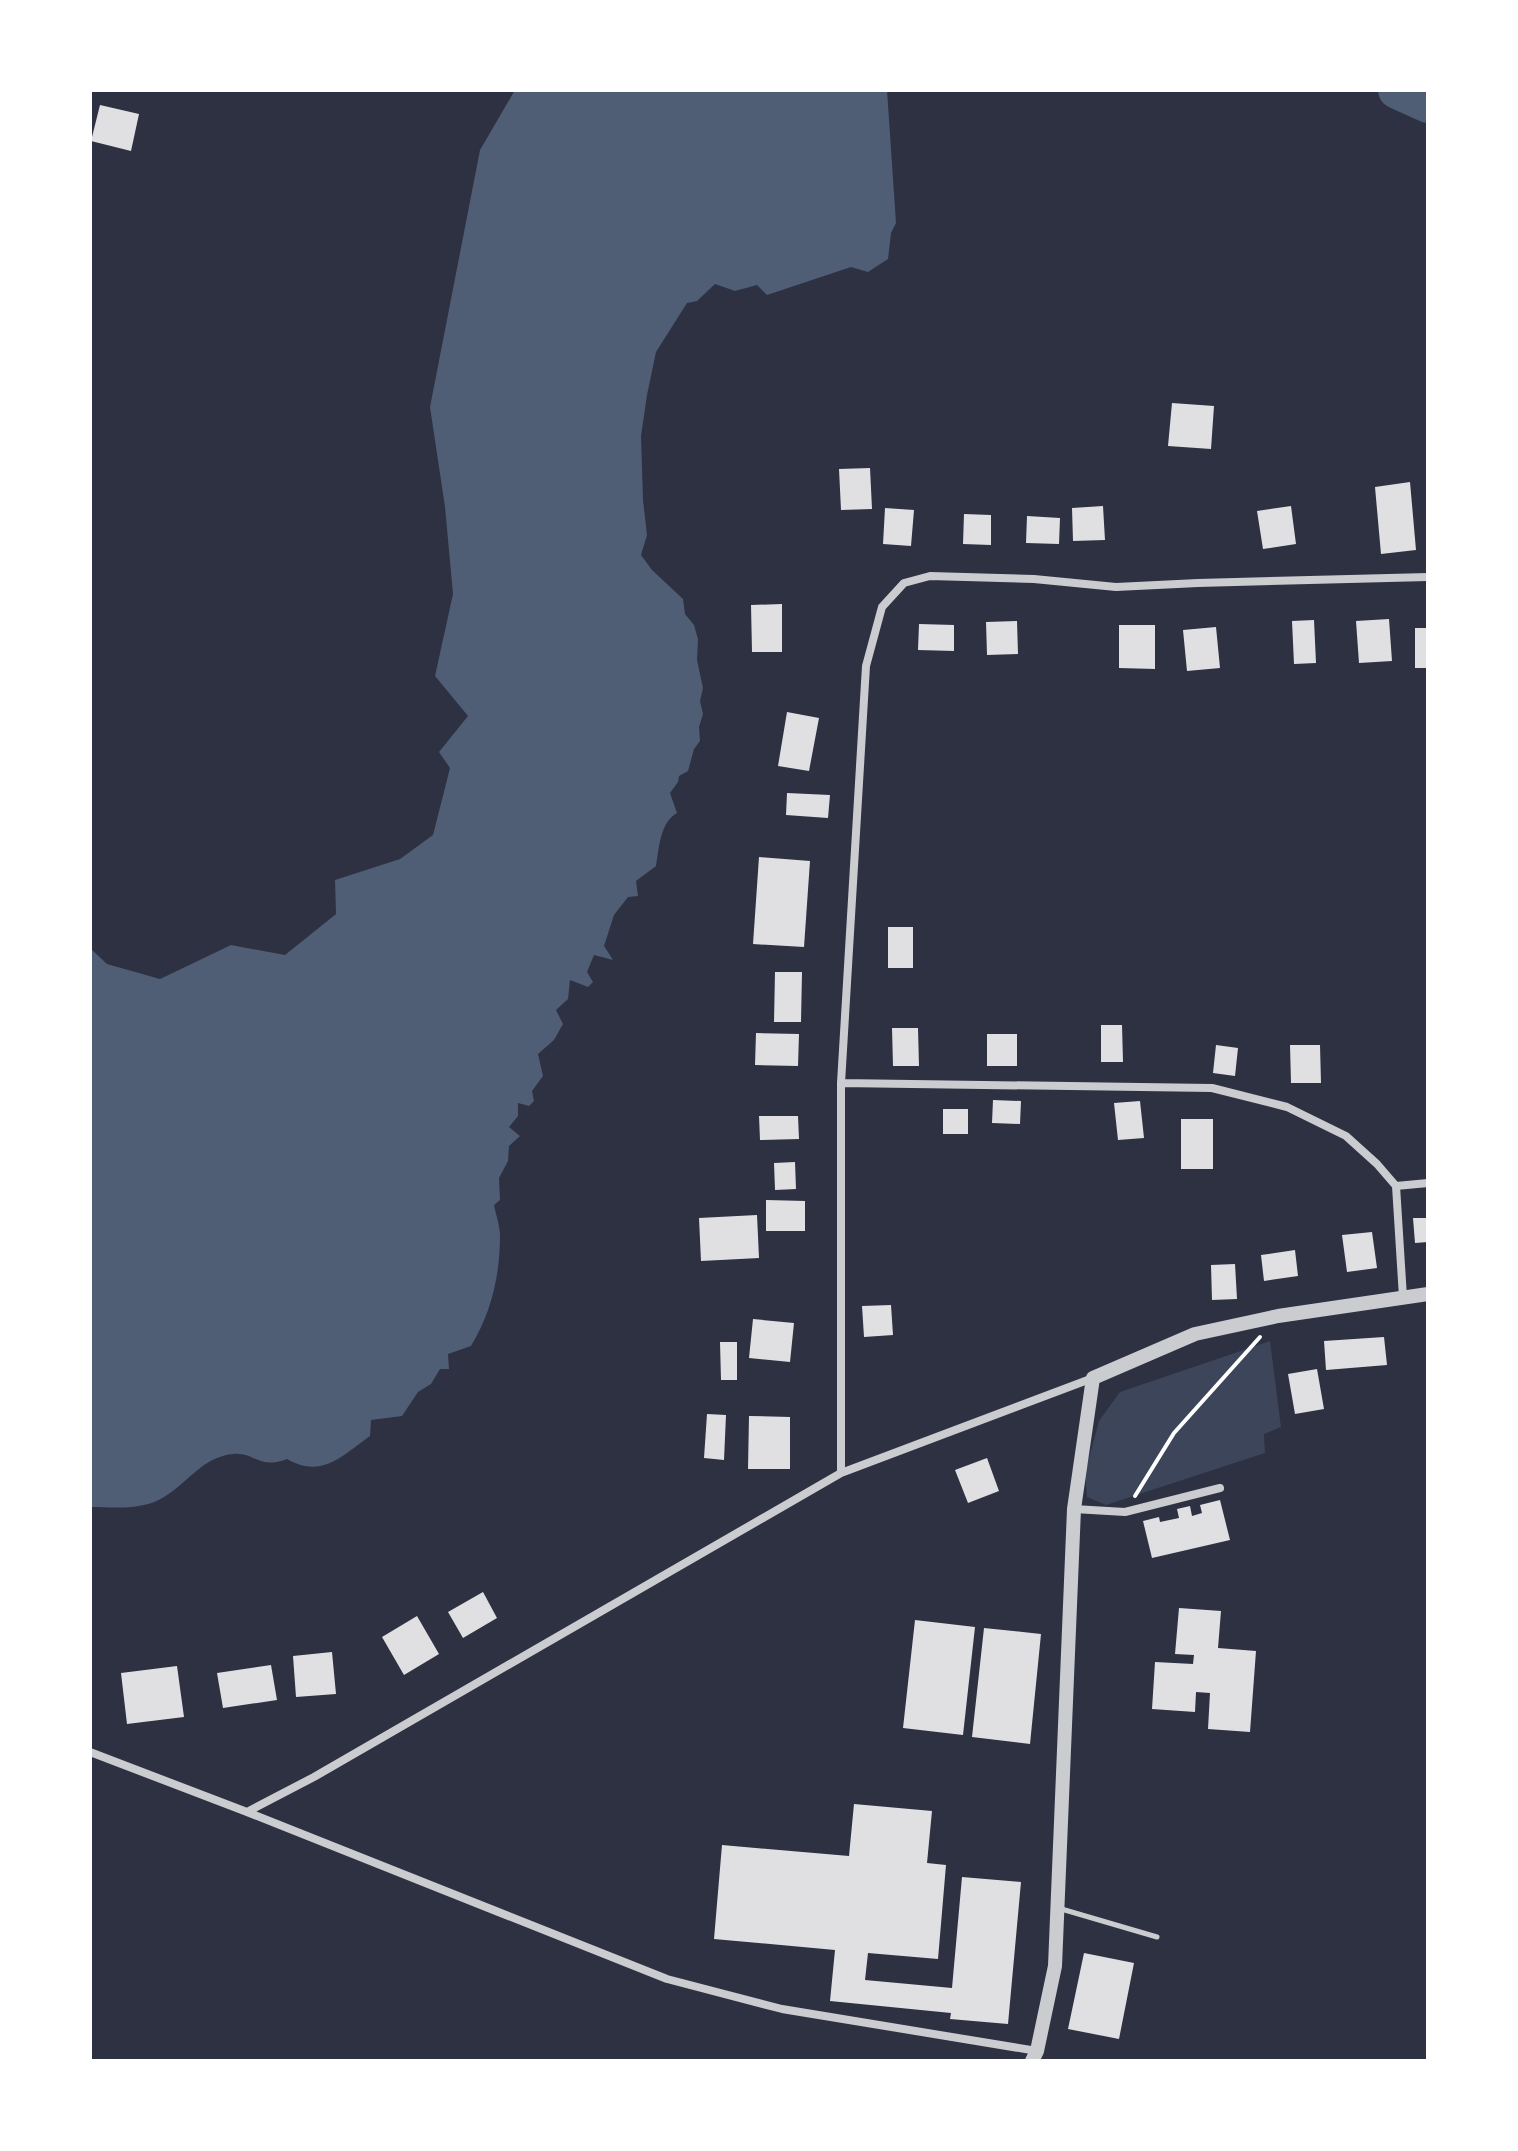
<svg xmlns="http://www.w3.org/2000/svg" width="1518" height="2151" font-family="Raleway,sans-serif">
	<rect width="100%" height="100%" fill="#2d3142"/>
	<path fill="#3c4559" d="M1270,1341L1281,1427L1264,1434L1265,1453L1106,1505L1087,1497L1085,1473L1099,1421L1120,1392Z"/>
	<path fill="#4f5d75" d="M515,90H887L896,223L891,233L888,259L868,272L851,267L767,295L757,285L735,291L715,284L697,301L687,303L656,352L647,395L641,436L643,500L647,535L641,555L652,570L683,599L685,614L694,625L698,639L697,660L703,688L700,701L703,714L699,727L700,741L694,749L688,771L679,776L678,782L670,793L677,813C660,822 659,849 656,866L636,881L638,896L628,897L614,915L604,946L613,960L594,955L587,972L593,982L588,987L570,980L568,999L556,1010L563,1024L554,1040L538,1054L543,1076L532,1091L534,1101L529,1106L518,1103V1116L509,1127L520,1136L509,1146L508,1161L499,1178L500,1200L494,1205C496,1215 500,1226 500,1236C500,1276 491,1313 471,1346L448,1354L449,1369H440L431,1384L418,1392L402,1416L371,1420L370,1436C342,1456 322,1479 287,1459C259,1470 255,1452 233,1454C202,1457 188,1483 164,1497C142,1511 114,1507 90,1507V948L107,964L160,979L231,945L285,955L336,914L335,880L400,859L433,835L450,768L439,752L468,716L435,676L453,594L445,507L430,407L480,150Z"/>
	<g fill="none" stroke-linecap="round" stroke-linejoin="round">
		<path stroke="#4f5d75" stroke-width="38" d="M1397,90L1428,104"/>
	</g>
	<path fill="#e0e0e3" d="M100,105L139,114L131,151L91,141Z
		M1172,403L1214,406L1211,449L1168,446Z
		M870,468L872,509L841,510L839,469Z
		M1410,482L1416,550L1381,554L1375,487Z
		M1103,506L1105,540L1073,541L1072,508Z
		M1291,506L1296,544L1263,549L1257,511Z
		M885,508L914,510L911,546L883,544Z
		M964,514L991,515V545L963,544Z
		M1027,516L1060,518L1059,544L1026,543Z
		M782,604V652H752L751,605Z
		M1389,619L1392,661L1359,663L1356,621Z
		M1314,620L1316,663L1294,664L1292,621Z
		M1017,621L1018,654L987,655L986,622Z
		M919,624L954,625V651L918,650Z
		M1119,625H1155V669L1119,668Z
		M1216,627L1220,668L1187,671L1183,630Z
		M1415,628H1428V668H1415Z
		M787,712L819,718L809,771L778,766Z
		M787,793L830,795L828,818L786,815Z
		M759,857L810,861L804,947L753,944Z
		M888,927H913V968H888Z
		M775,972H802L801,1022H774Z
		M1101,1025H1122L1123,1062H1101Z
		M892,1028H918L919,1066H893Z
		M756,1033L799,1034L798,1066L755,1065Z
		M987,1034H1017V1066H987Z
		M1216,1045L1238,1048L1235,1076L1213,1073Z
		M1290,1045H1320L1321,1083H1291Z
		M993,1100L1021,1101L1020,1124L992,1123Z
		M1140,1101L1144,1138L1118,1140L1114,1103Z
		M943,1109H968V1134H943Z
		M759,1116H798L799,1139L760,1140Z
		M1181,1119H1213V1169H1181Z
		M795,1162L796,1189L775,1190L774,1163Z
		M766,1200L805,1201V1231H766Z
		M757,1215L759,1258L701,1261L699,1218Z
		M1413,1218H1428V1242L1415,1243Z
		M1372,1232L1377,1268L1347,1272L1342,1235Z
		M1295,1250L1298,1276L1264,1281L1261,1255Z
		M1235,1264L1237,1299L1212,1300L1211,1265Z
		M891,1305L893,1335L864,1337L862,1306Z
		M753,1319L794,1323L790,1362L749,1358Z
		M1384,1337L1387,1365L1326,1370L1324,1341Z
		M720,1342H737V1380H721Z
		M1317,1369L1324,1409L1295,1414L1288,1374Z
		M707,1414L726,1415L724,1460L704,1458Z
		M749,1416L790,1417V1469H748Z
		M987,1458L999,1491L968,1503L955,1470Z
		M1220,1500L1230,1540L1152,1558L1143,1521L1159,1517L1160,1522L1179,1518L1177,1509L1190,1506L1192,1516L1202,1513L1200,1505Z
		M483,1592L497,1618L463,1638L448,1612Z
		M1179,1608L1221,1611L1218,1648L1256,1651L1250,1732L1208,1729L1210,1693L1196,1692L1195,1712L1152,1709L1155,1662L1193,1664L1194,1655L1175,1654Z
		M417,1616L439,1654L404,1675L382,1637Z
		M915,1620L975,1627L963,1735L903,1728Z
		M984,1628L1041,1634L1030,1744L972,1737Z
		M332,1652L336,1694L296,1697L293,1656Z
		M271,1665L277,1700L223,1708L217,1673Z
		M177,1666L184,1717L127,1724L121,1673Z
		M854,1804L932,1811L927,1863L946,1865L938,1959L868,1953L865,1980L952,1988L962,1877L1021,1882L1008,2024L950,2019L951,2013L830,2001L835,1950L714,1939L722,1845L849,1856Z
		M1084,1953L1134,1963L1119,2039L1068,2029Z"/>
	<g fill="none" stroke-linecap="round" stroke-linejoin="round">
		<path stroke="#fff" stroke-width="4" d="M1135,1496L1174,1433L1260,1337"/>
		<path stroke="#caccd0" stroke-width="5" d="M1058,1908L1157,1937"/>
		<path stroke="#caccd0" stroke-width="8" d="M841,1083L866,666L882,607L904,583L930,576L1034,579L1116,587L1198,583L1428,577
			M1396,1186L1403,1297
			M1396,1186L1428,1183
			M841,1473L1093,1378
			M1074,1509L1125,1512L1220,1488
			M90,1752L247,1812L667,1979L782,2009L1037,2051
			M247,1812L314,1777L841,1473V1083L1212,1088L1287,1107L1346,1136L1377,1164L1396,1186"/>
		<path stroke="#caccd0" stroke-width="14" d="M1032,2061L1037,2051L1055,1966L1074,1509L1093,1378L1195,1334L1278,1316L1428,1294"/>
	</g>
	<rect width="1518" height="2151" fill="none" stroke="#ffffff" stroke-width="184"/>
</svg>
